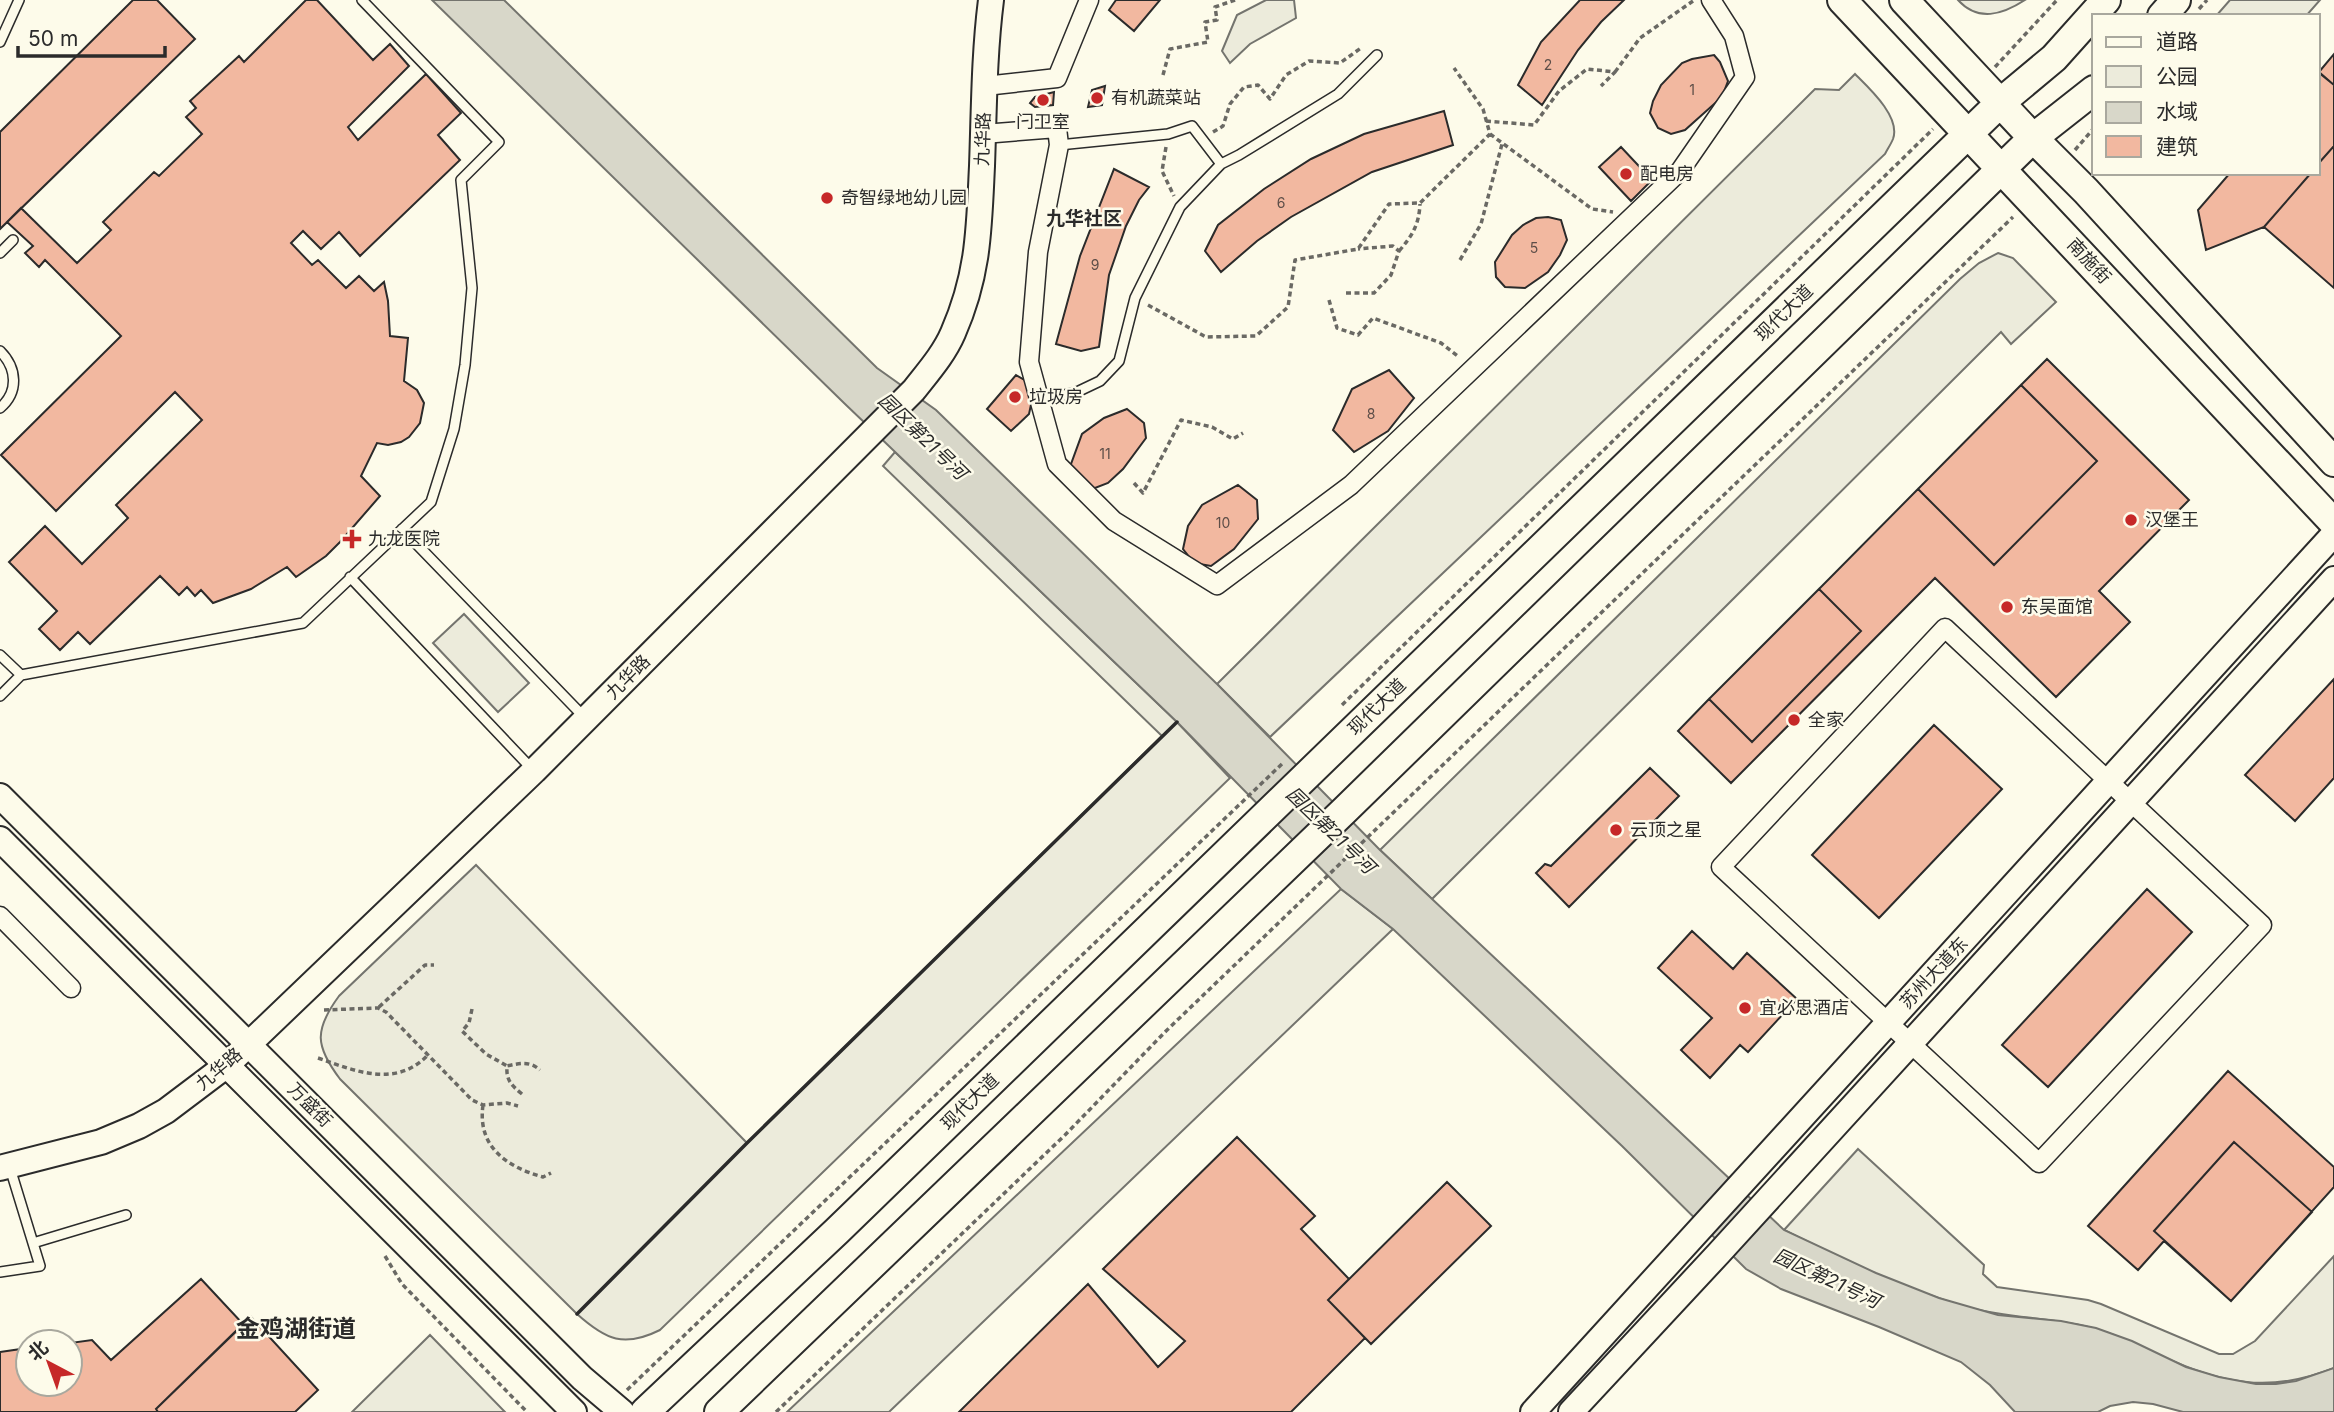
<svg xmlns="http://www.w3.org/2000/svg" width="2334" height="1412" font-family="Inter,'Noto Sans SC',sans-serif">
	<rect width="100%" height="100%" fill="#fdfbea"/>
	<path fill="#ecebdb" stroke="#74746e" stroke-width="2" d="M1266,0H1294L1296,18L1250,44L1230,63L1222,51L1237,15Z
		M1958,0H2025C2002,15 1978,22 1958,0Z
		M2230,0H2320L2306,16H2216Z
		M1855,74C1869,88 1901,117 1893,139C1891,144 1887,150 1885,154L1270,737L1217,684L1815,89L1839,90Z
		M1998,253L2013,258L2056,302L2011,344L2001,332L1432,899L1380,850L1960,279L1979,263Z
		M895,452L1177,722L1230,778L660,1330C624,1348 606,1340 577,1314L340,1079C315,1046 314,1030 339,996L476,865L747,1143L1162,736L883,466Z
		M464,614L529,683L498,712L433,643Z
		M1341,889L1393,929L889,1412H787Z
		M1858,1149L1984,1265L1983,1274L1997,1287L2088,1300L2101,1304L2219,1354H2233L2255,1341L2334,1256V1368C2277,1391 2230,1386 2175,1362C2148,1350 2124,1337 2096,1329C2055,1317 2012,1319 1970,1308C1906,1290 1844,1260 1784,1230Z
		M430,1335L505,1412H352Z"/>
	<path fill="#d8d7c9" stroke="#74746e" stroke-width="2" d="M432,0H504L877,368L936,410L1217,684L1380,850L1784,1230L1876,1273L1939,1298L1998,1315L2061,1321L2096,1328L2132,1341L2186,1367L2219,1377L2256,1384H2276L2296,1381L2334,1368V1412H2183L2153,1404L2133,1402L2110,1406L2098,1412H2015L1990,1385L1961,1362L1879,1327L1781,1289L1746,1269L1622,1146L1393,929L1341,889L1177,722L844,403Z"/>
	<path fill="#f2b8a0" stroke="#2b2b2b" stroke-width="2" d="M133,0H157L195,39L0,229V132Z
		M306,0H317L373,60L390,44L409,66L348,127L358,140L426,74L461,113L438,135L460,160L360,256L339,232L321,249L303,231L291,243L312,265L318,260L346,288L359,276L374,291L384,282L388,301L390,336L408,338L404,381L417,390L424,403L420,423L409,437L401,442L388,445L377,443L361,476L380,496L340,542L326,556L296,577L287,567L251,589L213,603L201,590L195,596L187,587L179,595L160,576L90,644L78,632L60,650L39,629L57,611L9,562L45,526L82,564L128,518L116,505L202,420L175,392L56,511L1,455L121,336L45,260L39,267L25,253L33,246L7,222L21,208L77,263L111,230L103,222L154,172L159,176L202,134L186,117L196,108L190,101L239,56L244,62Z
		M1116,0H1160L1134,31L1109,10Z
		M1580,0H1624L1601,22L1578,50L1542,105L1518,85L1541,42Z
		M2334,54V85L2319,72Z
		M1714,55L1720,62L1728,81L1722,97L1685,130L1671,134L1658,128L1650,113L1653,101L1661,85L1682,63L1692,59Z
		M2318,72L2334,85V146L2318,164Z
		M1105,86L1102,105L1088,107L1092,90Z
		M1054,92L1053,105L1035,107L1030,103L1035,97Z
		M1444,111L1453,145L1372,172L1291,217L1257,241L1221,272L1205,251L1218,225L1264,189L1311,159L1364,134Z
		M2334,146V288L2264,227L2311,173H2318V164Z
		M1621,147L1652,180L1631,201L1599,167Z
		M1114,169L1149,187L1139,200L1126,226L1109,275L1099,347L1081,351L1056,344L1080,256Z
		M2230,173H2311L2264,227L2206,250L2198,210Z
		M1548,217L1561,220L1567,240L1560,255L1548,272L1525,288L1505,287L1496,277L1495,262L1512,235L1523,225L1536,218Z
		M2047,359L2189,500L2099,591L2130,622L2056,697L1935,578L1731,783L1678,731L1709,699L1752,742L1861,631L1819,589L1918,489L1994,565L2097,461L2021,385Z
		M1389,370L1414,398L1388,431L1354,452L1333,430L1352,389Z
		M1016,375L1035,386L1029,414L1011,431L987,409Z
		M2021,385L2097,461L1994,565L1918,489Z
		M1127,409L1144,423L1146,438L1123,469L1108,483L1095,488L1078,486L1067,475L1082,434L1104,418Z
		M1238,485L1257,500L1258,519L1234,549L1211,566L1194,563L1183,549L1188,526L1202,505Z
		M1819,589L1861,631L1752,742L1709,699Z
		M2334,679V778L2295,821L2245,775Z
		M1934,725L2002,789L1879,918L1812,855Z
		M1650,768L1679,796L1569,907L1536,873L1545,864L1551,866Z
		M2147,889L2192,932L2048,1087L2002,1045Z
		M1692,931L1733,969L1747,953L1797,999L1748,1052L1740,1045L1710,1078L1681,1050L1712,1018L1658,968Z
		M2228,1071L2334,1167V1187L2231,1301L2164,1241L2138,1270L2088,1226Z
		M1237,1137L1315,1216L1301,1229L1349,1279L1328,1300L1365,1338L1291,1412H959L1088,1284L1158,1367L1185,1341L1103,1269Z
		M2234,1142L2312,1212L2231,1301L2154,1231Z
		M1447,1182L1491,1226L1371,1344L1328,1300Z
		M201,1279L243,1324L156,1409L158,1412H0V1352L28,1348V1384H70V1343L92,1340L111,1360Z
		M251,1317L318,1390L295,1412H158L156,1409Z"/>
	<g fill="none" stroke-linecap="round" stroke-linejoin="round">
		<defs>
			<path id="lane" d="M0,42L19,0
				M1059,145L1168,134L1192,126L1221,164L1239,155L1338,94L1377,55
				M0,253L13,240
				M0,351C17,368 19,392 0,408
				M1041,401L1079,391L1100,381L1119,361L1135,298L1180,207L1221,164
				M402,529L585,718
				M350,577L532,769
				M0,655L21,675
				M0,696L21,675L303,623L431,502L454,429L465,365L472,288L461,180L499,142L362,0
				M33,1243L126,1215
				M0,1272L40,1266L10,1168"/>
			<path id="street" d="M985,86L1057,78L1089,0
				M983,134L1057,128L1059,145L1038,252L1029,362L1057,464L1114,521L1217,585L1351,485L1680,171L1745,77L1734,36L1711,0
				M1945,628L2262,925L2039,1163L1721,867Z
				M0,916L71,988"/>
			<path id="secondary" d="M0,796L582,1378L622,1412
				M0,839L574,1412
				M0,1168L101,1142L139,1126L166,1111L227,1065L534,771L914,390C928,372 944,354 953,333C979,274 979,228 982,166C984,111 984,55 991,0
				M1533,1412L2334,534
				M1571,1412L1719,1253L2334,579"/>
			<path id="primary" d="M1842,0L2334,523
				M1904,0L2033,138L2086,191L2334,462
				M2162,16L2176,0
				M645,1412L837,1231L2000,103L2054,58L2106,0
				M719,1412L1346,809L2033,138L2094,90"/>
		</defs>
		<use href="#lane" stroke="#2b2b2b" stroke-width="12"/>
		<use href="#street" stroke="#2b2b2b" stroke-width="21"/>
		<use href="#secondary" stroke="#2b2b2b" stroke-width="28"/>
		<use href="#primary" stroke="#2b2b2b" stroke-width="32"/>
		<path stroke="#6a6964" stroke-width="3.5" stroke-dasharray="5 3.5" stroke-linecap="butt" d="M2199,9L2207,0
			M1995,67L2057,0
			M1615,72L1640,38L1693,1
			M1163,75L1170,49L1208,42L1205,22L1217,20L1215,7L1235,0
			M1486,121L1534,125L1559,91L1587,69L1615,72L1601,86
			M1213,132L1223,126L1230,104L1244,87L1258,85L1270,99L1286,75L1309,61L1340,63L1361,48
			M1490,134L1592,209L1613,212
			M1166,147L1162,171L1174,196
			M2075,150L2094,128
			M1399,251C1412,236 1419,225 1420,204
			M1460,260L1481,224L1502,144
			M1346,293H1374L1391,275L1399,251L1393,246L1358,249
			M1329,300L1337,328L1358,335L1373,318L1441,343L1459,357
			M1148,305L1206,337L1256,336L1288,307L1295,260L1358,249L1389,204L1420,203L1490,134L1483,109L1454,68
			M1134,483L1143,493L1181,420L1212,427L1233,439L1243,433
			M1342,705L1933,129
			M379,1007L425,965H434
			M472,1009L469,1023L462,1031L486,1054L507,1066
			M324,1010L378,1008L386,1012L472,1100L483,1105L507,1103L518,1106
			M318,1058C355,1071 395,1088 427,1056
			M522,1094C511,1085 506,1080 507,1066C520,1063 530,1061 540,1070
			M483,1105C477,1147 507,1167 543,1177L551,1173
			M385,1256L402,1284L527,1412
			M627,1390L1284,762
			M776,1412L1065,1135L1166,1031L2013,217"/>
		<use href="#lane" stroke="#fdfbea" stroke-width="9"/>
		<use href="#street" stroke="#fdfbea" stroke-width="18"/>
		<use href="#secondary" stroke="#fdfbea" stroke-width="24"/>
		<use href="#primary" stroke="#fdfbea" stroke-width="28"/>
		<path stroke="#2b2b2b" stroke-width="3.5" d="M577,1314L747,1143L1177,722"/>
	</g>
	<g fill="#c62828" stroke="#fdfbea" stroke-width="2.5">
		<circle cx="1097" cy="98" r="7"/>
		<circle cx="1043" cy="100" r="7"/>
		<circle cx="1626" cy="174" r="7"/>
		<circle cx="827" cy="198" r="7"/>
		<circle cx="1015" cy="397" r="7"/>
		<circle cx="2131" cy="520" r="7"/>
		<path d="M348.5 528.5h7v7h7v7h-7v7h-7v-7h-7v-7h7z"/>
		<circle cx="2007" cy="607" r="7"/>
		<circle cx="1794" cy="720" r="7"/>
		<circle cx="1616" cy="830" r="7"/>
		<circle cx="1745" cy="1008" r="7"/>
	</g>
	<g text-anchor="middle" stroke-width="5" stroke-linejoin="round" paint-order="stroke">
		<g font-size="14" fill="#5d4e48">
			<text x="1548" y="70">2</text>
			<text x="1692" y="95">1</text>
			<text x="1281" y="208">6</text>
			<text x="1534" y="253">5</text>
			<text x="1095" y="270">9</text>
			<text x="1371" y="419">8</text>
			<text x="1105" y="459">11</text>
			<text x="1223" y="528">10</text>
		</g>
		<g font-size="18" fill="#2b2b2b" stroke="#fdfbea" text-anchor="start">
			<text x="1111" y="104">有机蔬菜站</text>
			<text x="1043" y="128" text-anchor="middle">门卫室</text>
			<text x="1640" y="180">配电房</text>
			<text x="841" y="204">奇智绿地幼儿园</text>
			<text x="1029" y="403">垃圾房</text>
			<text x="2145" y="526">汉堡王</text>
			<text x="368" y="545">九龙医院</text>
			<text x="2021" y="613">东吴面馆</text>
			<text x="1808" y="726">全家</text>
			<text x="1630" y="836">云顶之星</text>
			<text x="1759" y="1014">宜必思酒店</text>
		</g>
		<g font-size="18" fill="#2b2b2b" stroke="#fdfbea">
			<text transform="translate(983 139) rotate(-88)" y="6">九华路</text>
			<text transform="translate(2089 261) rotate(47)" y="6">南施街</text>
			<text transform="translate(1784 313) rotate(-44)" y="6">现代大道</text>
			<text transform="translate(628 677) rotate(-45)" y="6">九华路</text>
			<text transform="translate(1377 707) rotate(-44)" y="6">现代大道</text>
			<text transform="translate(1934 973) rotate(-47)" y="6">苏州大道东</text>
			<text transform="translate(219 1069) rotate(-40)" y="6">九华路</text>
			<text transform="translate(970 1102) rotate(-44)" y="6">现代大道</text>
			<text transform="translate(310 1105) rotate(45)" y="6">万盛街</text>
		</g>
		<g font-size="19" font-weight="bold" fill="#2b2b2b" stroke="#fdfbea">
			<text x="1084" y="225">九华社区</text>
		</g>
		<g font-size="19" font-style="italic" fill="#2b2b2b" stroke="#fdfbea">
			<text transform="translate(923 436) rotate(44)" y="7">园区第21号河</text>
			<text transform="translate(1331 830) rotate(44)" y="7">园区第21号河</text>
			<text transform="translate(1827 1278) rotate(25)" y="7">园区第21号河</text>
		</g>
		<g font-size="24" font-weight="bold" fill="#2b2b2b" stroke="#fdfbea">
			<text x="296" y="1337">金鸡湖街道</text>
		</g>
	</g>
	<rect x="2092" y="14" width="228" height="161" fill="#fdfbea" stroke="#a9a89e" stroke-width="2"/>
	<rect x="2106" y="37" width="35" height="10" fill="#fdfbea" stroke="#a9a89e" stroke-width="2"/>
	<text x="2156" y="49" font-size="21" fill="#2b2b2b">道路</text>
	<rect x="2106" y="66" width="35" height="21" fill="#ecebdb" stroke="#a9a89e" stroke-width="2"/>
	<text x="2156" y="84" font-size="21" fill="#2b2b2b">公园</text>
	<rect x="2106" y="102" width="35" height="21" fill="#d8d7c9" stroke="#a9a89e" stroke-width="2"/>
	<text x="2156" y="119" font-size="21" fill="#2b2b2b">水域</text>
	<rect x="2106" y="136" width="35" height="21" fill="#f2b8a0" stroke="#a9a89e" stroke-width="2"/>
	<text x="2156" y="154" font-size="21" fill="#2b2b2b">建筑</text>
	<g transform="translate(49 1363) rotate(319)"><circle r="33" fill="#fdfbea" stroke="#a9a89e" stroke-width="2"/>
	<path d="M0-5L12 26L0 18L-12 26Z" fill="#c62828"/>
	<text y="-10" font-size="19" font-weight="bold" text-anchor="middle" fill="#2b2b2b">北</text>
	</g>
	<path d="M18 46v10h147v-10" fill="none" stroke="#2b2b2b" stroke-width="3.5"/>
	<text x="28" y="46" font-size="21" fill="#2b2b2b" stroke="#fdfbea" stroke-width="5" paint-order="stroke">50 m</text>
</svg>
